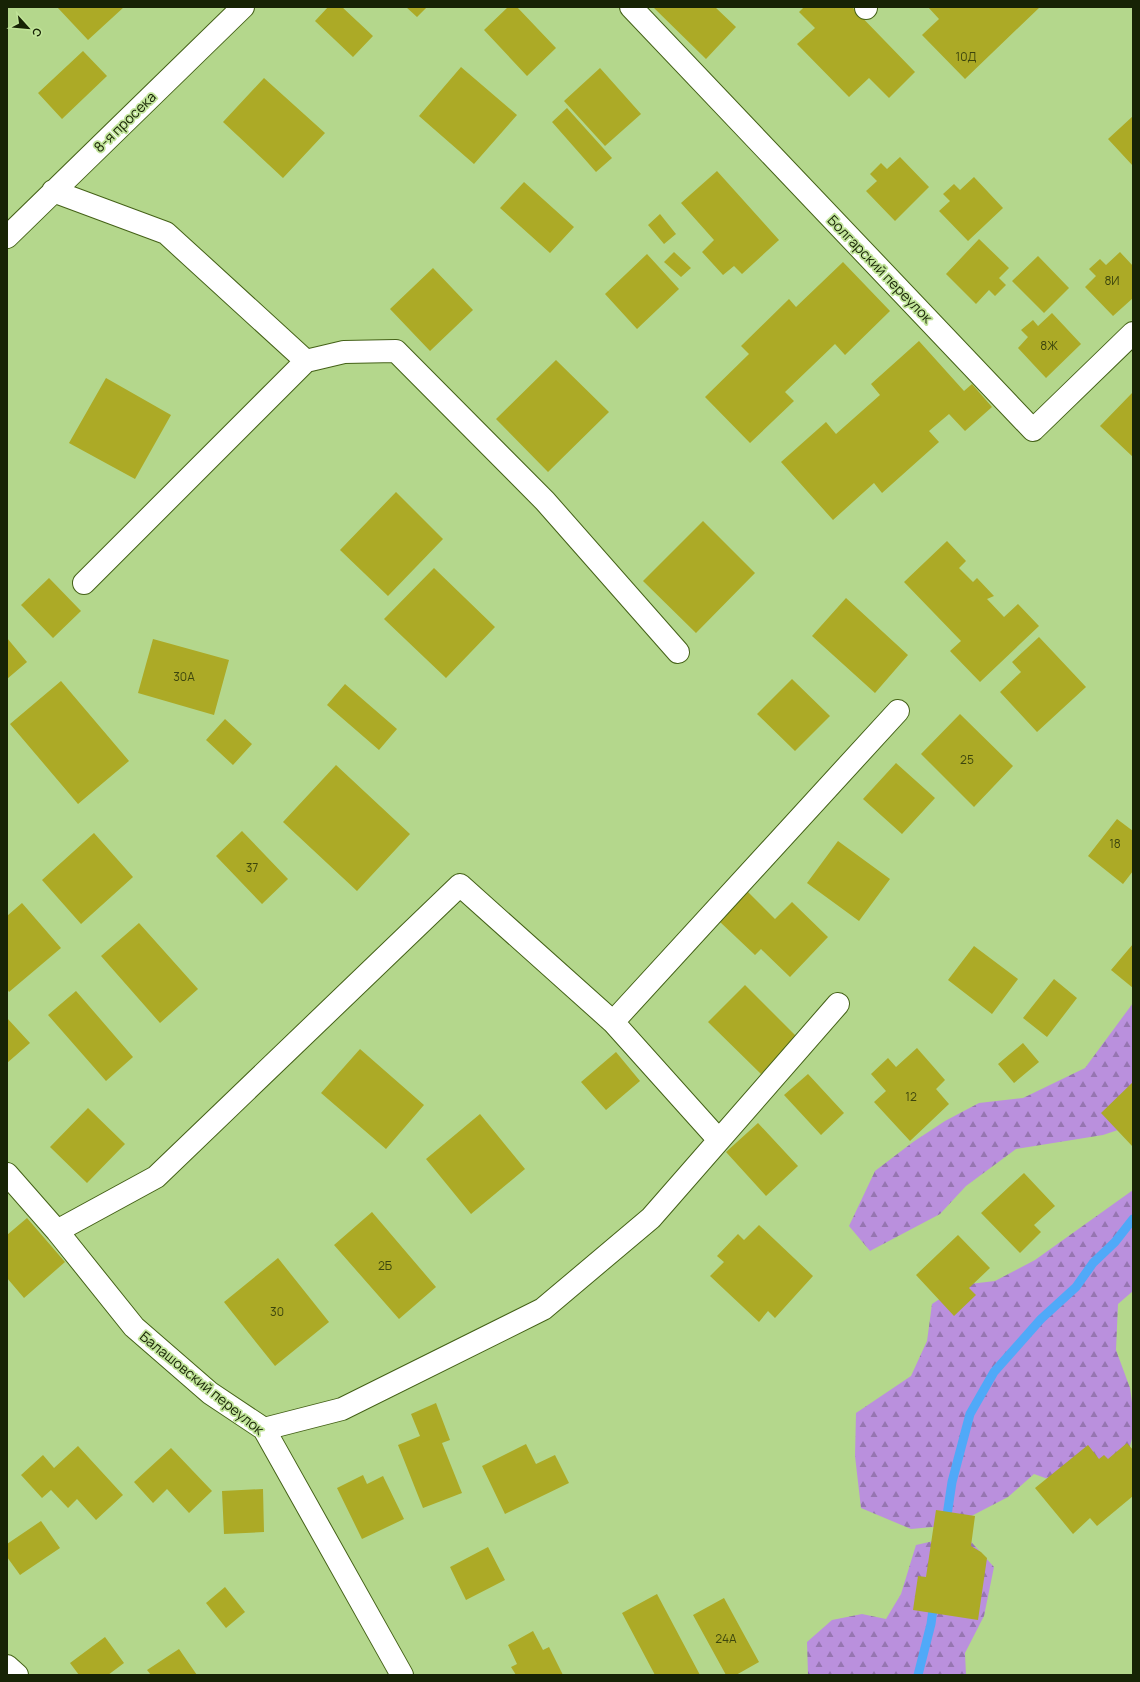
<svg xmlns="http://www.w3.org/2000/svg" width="1140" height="1682" font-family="Manrope,sans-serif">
	<defs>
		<pattern id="forest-firs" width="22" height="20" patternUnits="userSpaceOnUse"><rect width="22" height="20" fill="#ba90dd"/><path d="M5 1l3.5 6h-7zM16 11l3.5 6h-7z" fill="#9675b1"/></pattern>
	</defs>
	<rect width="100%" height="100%" fill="#b4d78c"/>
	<path fill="url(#forest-firs)" d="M1133,1003V1125L1103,1135L1016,1149L966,1186L940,1214L870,1251L849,1226L875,1171L913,1142L945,1121L979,1103L1023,1098L1085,1068Z
		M1133,1190V1291L1118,1304L1116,1350L1130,1388L1133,1410V1435L1124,1468L1087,1493L1034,1474L1008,1497L954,1525L911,1529L861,1508L855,1456L856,1413L911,1376L927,1341L932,1304L961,1285L995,1281L1035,1260Z
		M964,1534L994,1567L984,1616L965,1653L966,1675H808L807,1642L832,1620L862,1614L886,1619L901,1594L916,1545Z"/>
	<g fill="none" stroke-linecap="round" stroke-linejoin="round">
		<path stroke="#50a9f8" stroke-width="9" d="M946,1522L952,1482L970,1414L994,1372L1041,1319L1076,1287L1093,1263L1115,1242L1133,1219
			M918,1675L931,1624L934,1602"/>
	</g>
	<path fill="#acaa26" d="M57,7H124L88,40Z
		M328,7H342L373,36L353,57L315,21Z
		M406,7H427L417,17Z
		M508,7H517L556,48L527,76L484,30Z
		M653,7H715L736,27L706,59Z
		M804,7H852L915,72L889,98L869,78L849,97L797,44L815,28L799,12Z
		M928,7H1040L965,79L922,35L939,19Z
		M83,51L107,76L62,119L38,93Z
		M461,67L517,115L474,164L419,116Z
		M600,68L641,114L605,146L564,101Z
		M264,78L325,133L283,178L223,122Z
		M567,108L612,158L596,172L552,122Z
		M1133,116V166L1108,139Z
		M900,157L929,187L895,221L866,191L877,181L870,174L881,163L887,169Z
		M717,171L779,240L742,274L734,266L723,275L702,252L714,240L681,203Z
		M974,177L1003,208L968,241L939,211L950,201L943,194L954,184L960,190Z
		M524,182L574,227L550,253L500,208Z
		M660,214L676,234L664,244L648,225Z
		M979,239L1009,268L999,278L1006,285L995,296L989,290L976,304L946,274Z
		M674,252L691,268L681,277L664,262Z
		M1120,252L1133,266V298L1113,316L1085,287L1096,276L1089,269L1100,259L1106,265Z
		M647,254L679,289L637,329L605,294Z
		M1038,256L1069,288L1044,313L1012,281Z
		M843,262L890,311L845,355L835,344L785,392L794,401L750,443L705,397L749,354L741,346L789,299L796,307Z
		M433,268L473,310L430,351L390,309Z
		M1052,313L1081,344L1046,378L1018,348L1028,337L1021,330L1033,320L1038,326Z
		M919,341L964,391L972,384L992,407L965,431L949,414L929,431L939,442L882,493L874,483L833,520L781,462L826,422L836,434L880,395L871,384Z
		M556,360L609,412L548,472L496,419Z
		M106,378L171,415L135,479L69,443Z
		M1133,392V457L1100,426Z
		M396,492L443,539L388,596L340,550Z
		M703,521L755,573L696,633L643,581Z
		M947,541L966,561L959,568L973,582L977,578L994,596L987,599L1004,617L1018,604L1039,626L980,682L950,651L961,641L904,582Z
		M434,568L495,627L446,678L384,619Z
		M49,578L81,611L53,638L21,605Z
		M846,598L908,655L875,693L812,636Z
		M1039,637L1086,687L1037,732L1000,692L1021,672L1012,662Z
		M7,638L27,662L7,679Z
		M153,639L229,660L214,715L138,693Z
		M792,679L830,716L795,751L757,714Z
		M61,681L129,761L78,804L10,724Z
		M345,684L397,729L379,750L327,705Z
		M960,714L1013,766L974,807L921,754Z
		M225,719L252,744L233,765L206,740Z
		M896,763L935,798L902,834L863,799Z
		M336,765L410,834L357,891L283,822Z
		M1117,819L1133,831V871L1123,884L1088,856Z
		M242,831L288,879L262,904L216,856Z
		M94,833L133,877L81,924L42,880Z
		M838,841L890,879L859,921L807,883Z
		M747,891L775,919L792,902L828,937L790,977L761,949L755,955L719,921Z
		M22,903L61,948L9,992L7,989V916Z
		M139,923L198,989L160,1023L101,956Z
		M1133,944V988L1111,970Z
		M974,946L1018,979L992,1014L948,980Z
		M1054,979L1077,998L1047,1037L1023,1018Z
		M745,985L797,1037L761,1074L708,1022Z
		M76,991L133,1057L106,1081L48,1015Z
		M7,1018L30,1043L7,1063Z
		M1023,1043L1039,1062L1014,1083L998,1064Z
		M917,1048L945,1080L936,1089L949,1104L910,1141L874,1102L886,1091L871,1074L888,1058L896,1067Z
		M360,1049L424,1105L386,1149L321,1093Z
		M616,1052L640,1081L606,1110L581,1082Z
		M808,1074L844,1113L821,1135L784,1095Z
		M1133,1082V1147L1101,1113Z
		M88,1108L125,1144L87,1183L50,1147Z
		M480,1114L525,1169L471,1214L426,1159Z
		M758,1123L798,1166L766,1196L726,1152Z
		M1024,1173L1055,1206L1034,1225L1041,1232L1020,1253L981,1213Z
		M372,1212L436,1287L399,1319L334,1245Z
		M27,1218L65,1262L24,1298L7,1278V1235Z
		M759,1225L813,1276L775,1318L768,1311L759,1322L710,1276L724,1262L717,1256L738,1234L744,1240Z
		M958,1235L990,1268L969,1288L976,1295L954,1316L916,1275Z
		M278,1258L329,1322L275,1366L224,1302Z
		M436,1403L450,1440L442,1443L462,1493L423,1508L398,1445L420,1436L411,1414Z
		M1127,1443L1133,1450V1496L1097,1526L1090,1518L1073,1534L1035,1488L1088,1445L1099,1459L1104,1455L1108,1459Z
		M526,1444L536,1464L555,1455L569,1483L505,1514L482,1466Z
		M78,1446L123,1495L96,1520L77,1499L68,1508L51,1490L42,1498L21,1475L43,1455L54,1468Z
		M171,1448L212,1491L189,1513L167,1489L153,1503L134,1482Z
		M363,1475L367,1484L383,1476L404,1519L362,1539L337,1488Z
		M263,1489L264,1532L224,1534L222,1491Z
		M936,1510L975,1516L971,1546L981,1552L987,1558L978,1620L913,1610L918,1576L926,1577Z
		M41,1521L60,1548L20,1575L7,1557V1544Z
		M488,1547L505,1580L466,1600L450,1567Z
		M225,1587L245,1612L226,1628L206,1603Z
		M657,1594L700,1675H655L622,1613Z
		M724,1598L759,1662L736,1675H726L693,1615Z
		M533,1631L543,1650L549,1647L563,1675H516L511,1667L517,1664L508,1645Z
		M105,1637L124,1663L108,1675H79L70,1663Z
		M179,1649L197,1675H151L147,1670Z"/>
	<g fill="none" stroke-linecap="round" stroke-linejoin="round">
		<defs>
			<path id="minor" d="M631,7L1033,430L1133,333
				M866,7V8
				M53,191L166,233L306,361
				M7,237L243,7
				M84,583L306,361L344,352L396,351L545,501L678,652
				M613,1022L898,711
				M7,1174L57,1231L134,1327L210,1393L264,1429L402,1675
				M57,1231L156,1177L460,885L613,1022L718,1139
				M264,1429L342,1409L543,1309L651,1218L838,1004
				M7,1666L17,1675"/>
		</defs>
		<use href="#minor" stroke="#446117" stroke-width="24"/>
		<use href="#minor" stroke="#fff" stroke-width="22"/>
	</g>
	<g text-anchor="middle" stroke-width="3.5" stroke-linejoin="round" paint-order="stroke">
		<g font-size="12" fill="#3c450d">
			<text x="966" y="61">10Д</text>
			<text x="1112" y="285">8И</text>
			<text x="1049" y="350">8Ж</text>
			<text x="184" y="681">30А</text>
			<text x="967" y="764">25</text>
			<text x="1115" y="848">18</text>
			<text x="252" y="872">37</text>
			<text x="911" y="1101">12</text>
			<text x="385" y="1270">2Б</text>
			<text x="277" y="1316">30</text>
			<text x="726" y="1643">24А</text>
		</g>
		<g font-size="14" fill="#172305" stroke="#c1e499">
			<text transform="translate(125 122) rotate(-44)" y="5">8-я просека</text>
			<text transform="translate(880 269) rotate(46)" y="5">Болгарский переулок</text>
			<text transform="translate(202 1383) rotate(39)" y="5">Балашовский переулок</text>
		</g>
	</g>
	<rect width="1140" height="1682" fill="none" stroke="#172305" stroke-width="16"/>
	<g transform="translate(28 28) rotate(117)" stroke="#c1e499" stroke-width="3" paint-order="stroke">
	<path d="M0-3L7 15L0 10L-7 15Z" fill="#172305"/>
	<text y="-6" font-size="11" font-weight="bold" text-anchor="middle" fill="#172305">С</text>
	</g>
</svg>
